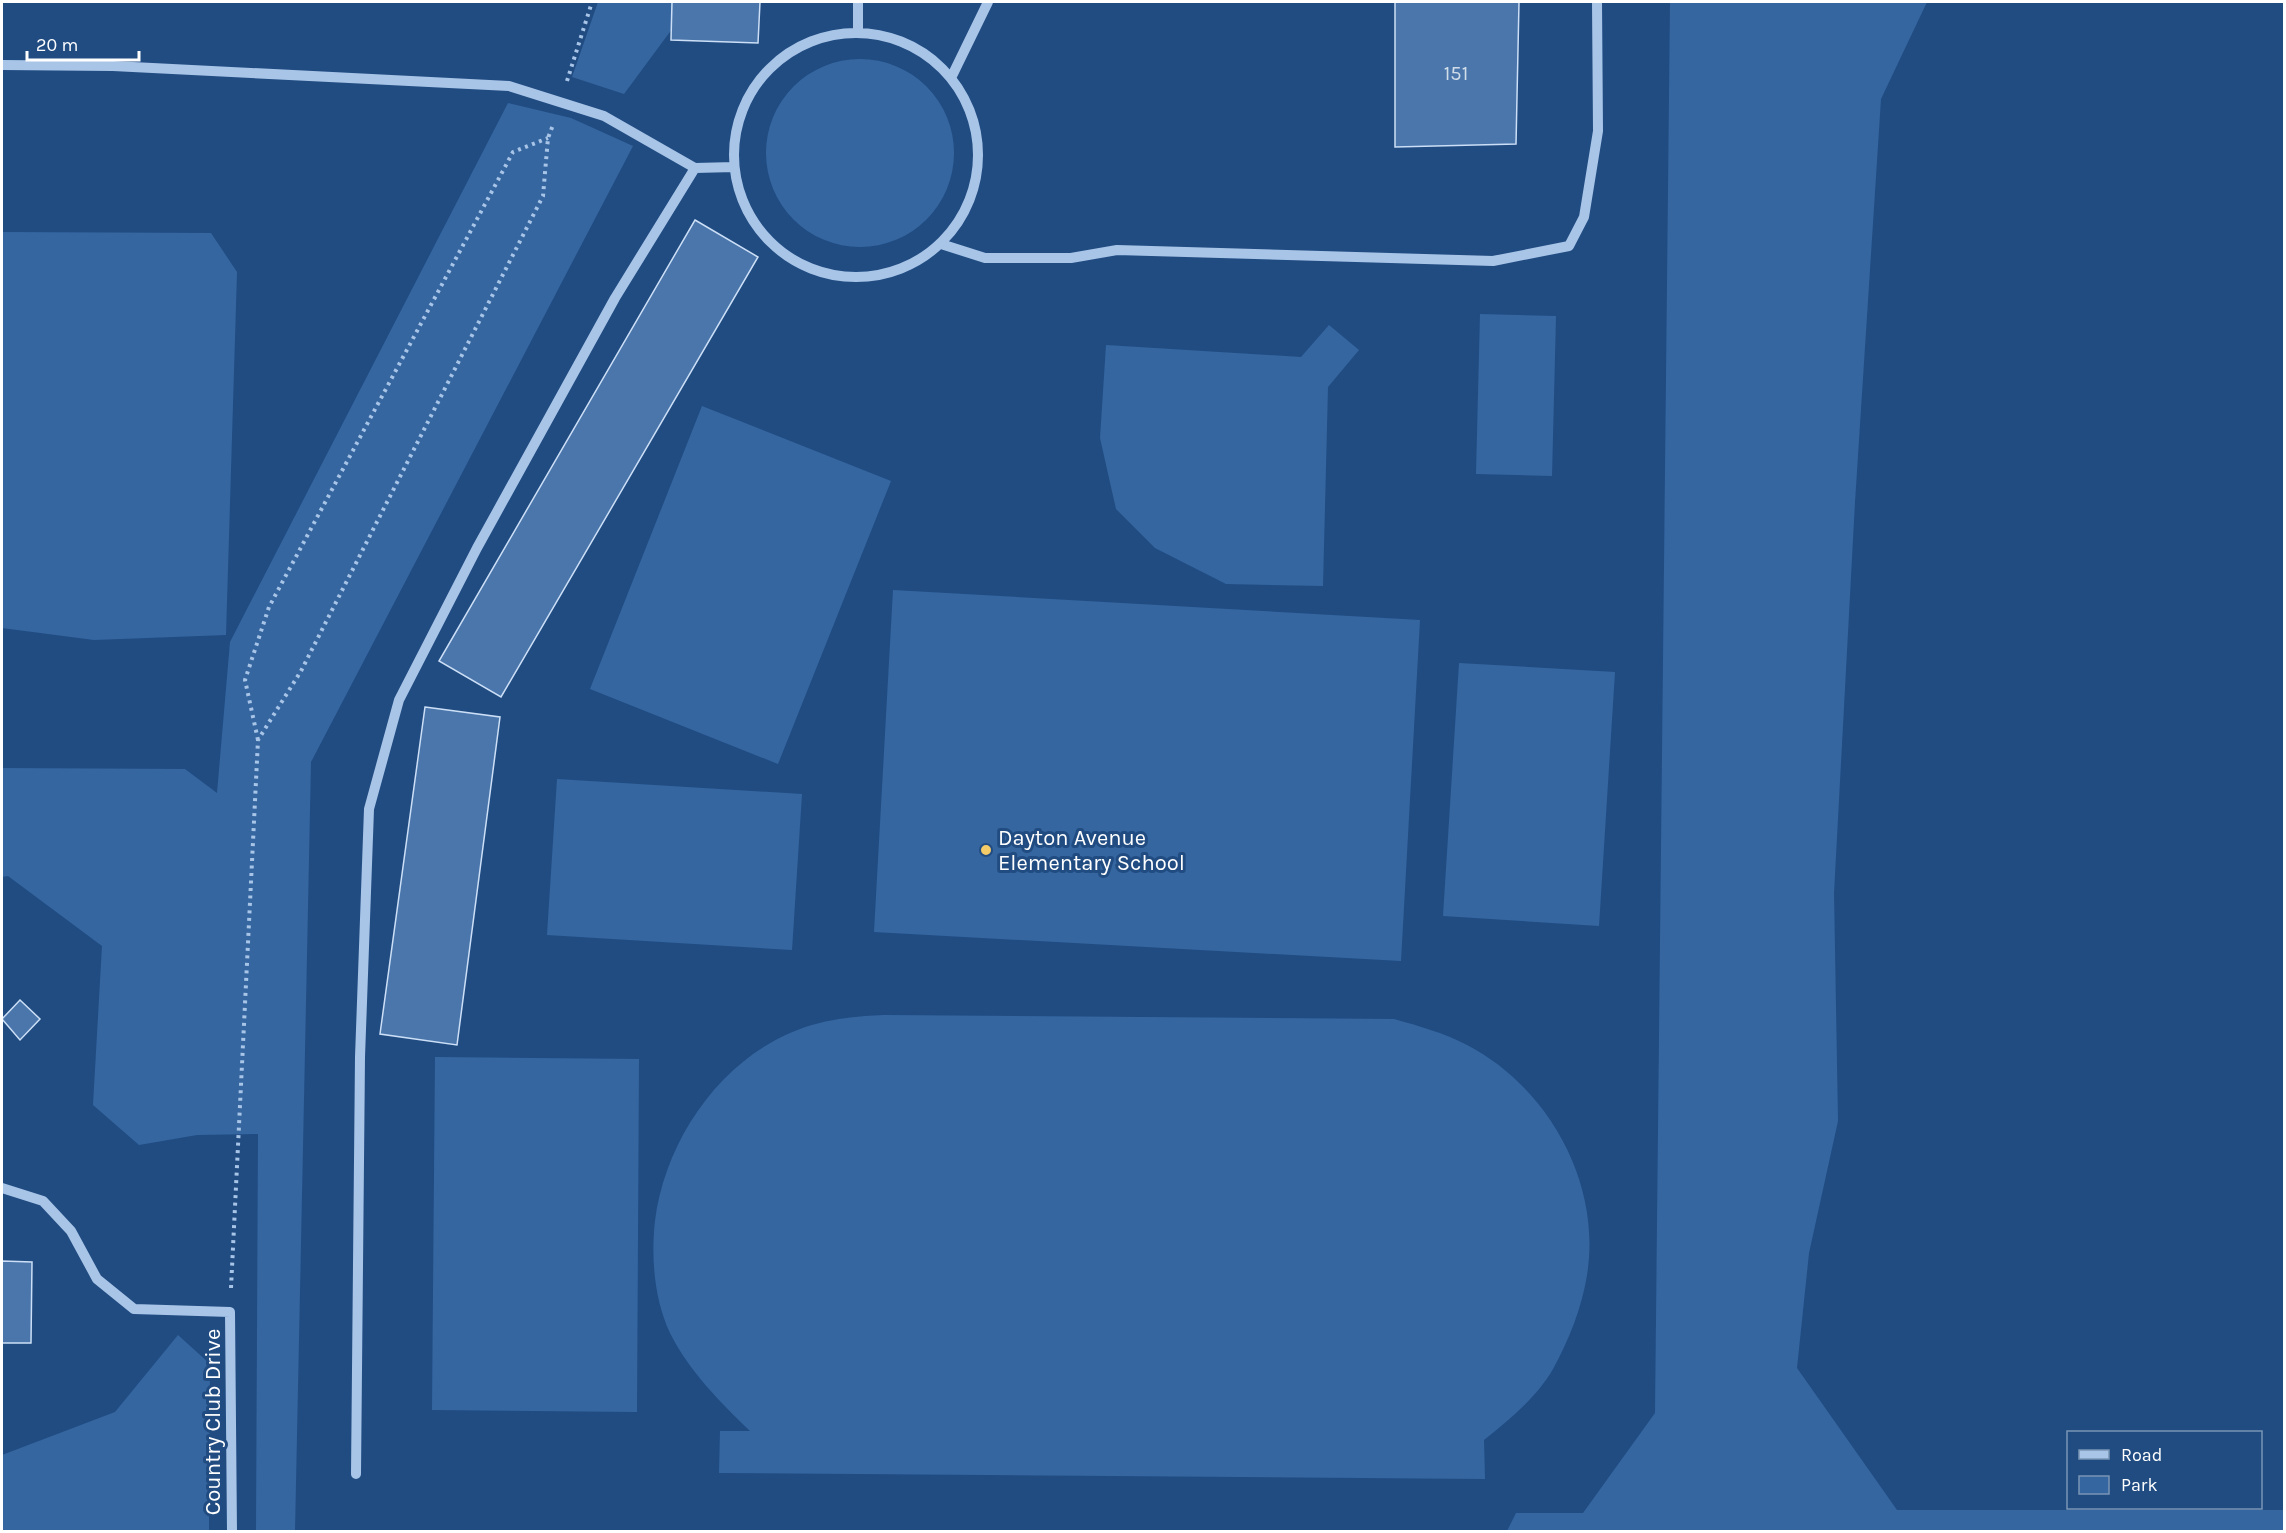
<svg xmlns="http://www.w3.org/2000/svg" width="2286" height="1533" font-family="Karla,sans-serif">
	<rect width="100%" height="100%" fill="#214c82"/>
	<path fill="#3566a0" d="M598,2H692L624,94L572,77Z
		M1670,2H1927L1881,99L1855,502L1834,893L1838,1121L1809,1253L1797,1368L1897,1510H2284V1531H1507L1516,1513H1583L1655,1413Z
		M766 153a94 94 0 1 1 188 0a94 94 0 1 1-188 0Z
		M508,103L571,118L633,146L311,762L295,1531H256L258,1134L197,1135L139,1145L93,1105L102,946L8,876L2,877V768L185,769L217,793L230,642Z
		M2,232L211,233L237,272L226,635L94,640L2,628Z
		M1480,314L1556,316L1552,476L1476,474Z
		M1329,325L1359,350L1328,387L1323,586L1226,584L1155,548L1116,509L1100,438L1106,345L1301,357Z
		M702,406L891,481L778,764L590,689Z
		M893,590L1420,620L1401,961L874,932Z
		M1459,663L1615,672L1599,926L1443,916Z
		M557,779L802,794L792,950L547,935Z
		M884,1015L1394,1019C1419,1026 1444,1033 1467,1045C1548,1087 1602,1183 1587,1275C1582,1307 1569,1340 1553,1369C1537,1397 1509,1420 1484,1440L1485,1479L719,1473L720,1431H750C720,1402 689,1371 670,1333C654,1299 651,1257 655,1221C666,1135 727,1050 812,1025C836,1018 860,1016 884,1015Z
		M435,1057L639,1059L637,1412L432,1410Z
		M178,1335L210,1364L209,1531H2V1455L115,1412Z"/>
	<path fill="#4a76ab" stroke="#ccdff6" stroke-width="1.5" d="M672,2H760L758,43L671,40Z
		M1395,2H1519L1516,144L1395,147Z
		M695,220L758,257L501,697L439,661Z
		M425,707L500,717L457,1045L380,1034Z
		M20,1000L40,1019L20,1040L2,1019Z
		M2,1261L32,1262L31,1343H2Z"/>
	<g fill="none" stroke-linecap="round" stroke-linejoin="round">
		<path stroke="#a8c5e8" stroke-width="4" stroke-dasharray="3 4.5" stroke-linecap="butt" d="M567,81L592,2
			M258,740L245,680L269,607L513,152L548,138
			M231,1288L258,740L301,671L543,196L548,138L553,125"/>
		<path stroke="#a8c5e8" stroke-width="10" d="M858,32V2
			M734 155a122 122 0 1 1 244 0a122 122 0 1 1-244 0Z
			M2,65L113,66L509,86L604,116L695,168L734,167
			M951,78L988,2
			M941,244L985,258H1071L1117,250L1493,261L1569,246L1584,217L1598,131L1597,2
			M2,1188L43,1201L71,1231L97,1279L134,1309L230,1312L232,1532
			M356,1474L360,1057L369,809L399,700L477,548L615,298L695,168"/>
	</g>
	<circle fill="#f4cb69" stroke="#214c82" stroke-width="2" cx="986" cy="850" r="6"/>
	<g text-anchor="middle" stroke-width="6" stroke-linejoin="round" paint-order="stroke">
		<g font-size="20" fill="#d2ddea">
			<text x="1456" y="80">151</text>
		</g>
		<g font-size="22" fill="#fff" stroke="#214c82" text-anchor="start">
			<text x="998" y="845">Dayton Avenue<tspan x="998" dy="25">Elementary School</tspan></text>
		</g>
		<g font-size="22" fill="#fff" stroke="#214c82">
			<text transform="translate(212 1422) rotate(-90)" y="8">Country Club Drive</text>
		</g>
	</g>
	<rect width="2286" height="1533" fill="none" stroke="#ffffff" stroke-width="6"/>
	<rect x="2067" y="1431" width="195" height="78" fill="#214c82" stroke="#7a94b4" stroke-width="1.5"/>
	<rect x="2079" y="1450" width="30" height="9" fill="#a8c5e8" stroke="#7a94b4" stroke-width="1.5"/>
	<text x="2121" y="1461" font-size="18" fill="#ffffff">Road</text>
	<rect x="2079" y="1476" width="30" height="18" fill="#3566a0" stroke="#7a94b4" stroke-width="1.5"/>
	<text x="2121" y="1491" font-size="18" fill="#ffffff">Park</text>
	<path d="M27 51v9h112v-9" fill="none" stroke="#ffffff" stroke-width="3"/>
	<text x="36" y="51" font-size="18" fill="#ffffff" stroke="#214c82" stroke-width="4.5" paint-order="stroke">20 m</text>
</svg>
